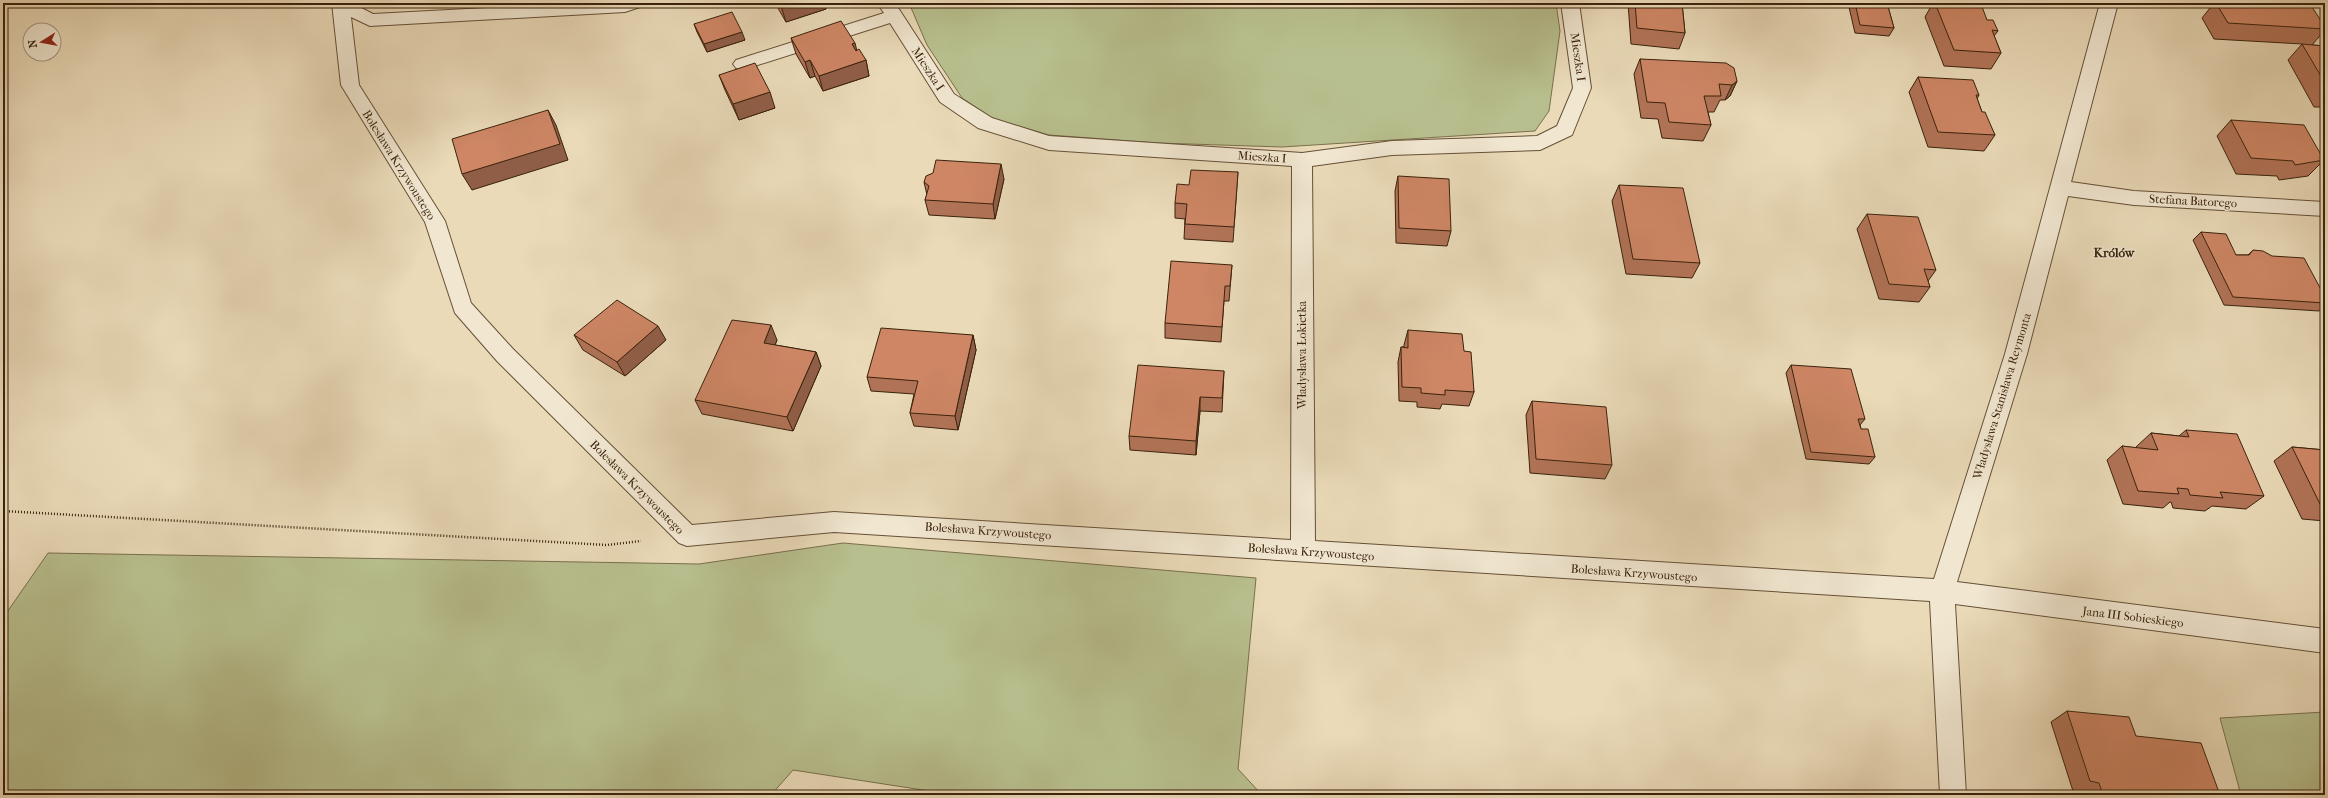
<svg xmlns="http://www.w3.org/2000/svg" width="2328" height="798" font-family="'IM FELL French Canon',serif">
	<rect width="100%" height="100%" fill="#eadab8"/>
	<filter id="stains"><feTurbulence type="fractalNoise" baseFrequency=".005" numOctaves="4"/><feColorMatrix values="0 0 0 0 .2 0 0 0 0 .09 0 0 0 0 .02 0 0 0 .5 -.17"/></filter>
	<radialGradient id="worn" r=".72"><stop offset=".6" stop-color="#630" stop-opacity="0"/><stop offset="1" stop-color="#630" stop-opacity=".3"/></radialGradient>
	<path fill="#b8bf8e" stroke="#79704d" d="M909,3H1556L1560,31L1549,111L1535,131L1282,147L1158,143L1049,135L994,119L962,98L927,45Z
		M843,543L1256,578L1238,769L1262,795H937L936,792L793,770L771,795H3V618L48,553L699,564Z
		M2325,712V795H2241L2220,718Z"/>
	<g fill="none" stroke-linecap="round" stroke-linejoin="round">
		<defs>
			<path id="minor" d="M332,3H352L373,14L578,3H643L640,7L625,12L370,26L351,17L359,85L445,221L471,303L513,349L692,525L834,512L1291,540L1292,166L1049,150L978,128L940,102L890,23L742,70L736,68L733,64L736,60L884,13L877,3H895L954,94L992,118L1049,136L1302,153L1392,141L1537,136L1557,126L1573,88L1561,3H1579L1591,88L1572,135L1540,150L1392,155L1312,166L1315,541L1934,579L2005,354L2100,3H2118L2071,182L2134,191L2325,202V216L2134,205L2068,196L2027,354L1957,582L2325,629V653L1955,604L1966,795H1940L1930,601L834,532L687,546L679,543L497,361L455,313L425,222L341,85Z"/>
		</defs>
		<use href="#minor" stroke="#665037" stroke-width="2"/>
		<path stroke="#3a220c" stroke-width="2.5" stroke-dasharray="1 2" stroke-linecap="butt" d="M3,511L607,545L641,541"/>
		<use href="#minor" fill="#f1e7d1" fill-rule="evenodd"/>
	</g>
	<path fill="#b17357" stroke="#3a220c" d="M775,3H825L826,9L786,22Z
		M1628,3H1682L1685,33L1679,49L1631,44Z
		M1848,3H1887L1894,28L1889,36L1855,33Z
		M1933,3H1967L1987,20L1998,31L1994,36L2001,53L1991,69L1944,66L1925,17Z
		M2214,3H2240L2325,27V30L2312,45L2325,46V107H2314L2288,60L2302,44L2214,39L2202,18Z
		M694,24L745,40L707,52L697,32Z
		M791,38L857,50L866,60L869,76L823,91L815,76L810,78L796,54Z
		M1640,59L1737,81L1730,96L1725,100H1720L1714,112H1708L1711,125L1703,141L1662,138L1658,119L1641,118L1634,74Z
		M719,75L775,108L739,120L725,90Z
		M1918,77L1979,95L1977,99L1982,112L1995,135L1984,151L1928,147L1909,92Z
		M2231,120L2324,160L2308,176L2279,180L2277,176L2236,174L2217,136Z
		M1238,172L1233,242L1184,239L1185,219L1175,218V203L1189,185Z
		M1398,176L1451,231L1447,246L1396,243L1395,191Z
		M1004,179L995,219L929,215L925,200L927,195L924,182Z
		M1619,185L1700,263L1692,278L1626,274L1612,201Z
		M1867,214L1936,270L1928,281L1930,287L1919,302L1879,299L1857,229Z
		M2201,232L2236,255H2248L2253,250L2325,297V306L2319,311L2224,305L2193,240Z
		M1232,265L1229,301H1224L1221,342L1165,338V323Z
		M1408,330L1464,351L1474,392L1469,406L1442,404L1440,409L1417,407V402L1399,401L1398,362L1401,347H1404V345Z
		M574,335L666,340L625,376L583,350Z
		M973,335L976,350L958,430L914,426L910,413L914,394L871,391L867,377Z
		M777,340L775,345L816,352L821,366L793,431L702,414L695,400Z
		M1791,365L1865,419L1860,425L1861,429L1875,457L1869,464L1806,459L1786,373Z
		M1224,371L1222,412L1200,411L1196,455L1130,450L1129,436Z
		M1532,401L1612,465L1605,479L1530,473L1526,415Z
		M2186,430L2264,496L2246,509L2212,506L2205,511L2173,508L2171,502H2170L2163,508L2123,504L2107,460L2122,446L2136,448V447L2151,433L2179,436Z
		M2292,447L2325,450V521L2302,519L2274,461Z
		M2067,711L2136,736L2220,795H2082L2081,793L2073,791L2051,722Z"/>
	<path fill="#905e47" stroke="#3a220c" d="M791,3H825L826,9L786,22L781,6Z
		M742,32L745,40L707,52L704,44Z
		M855,43L859,59L852,44Z
		M810,60L815,76L810,78L805,62Z
		M866,60L869,76L823,91L819,76Z
		M1737,81L1730,96L1725,100L1732,85Z
		M770,92L775,108L739,120L733,104Z
		M548,110L556,125L568,160L472,190L462,174Z
		M1001,164L1004,179L995,219L993,204Z
		M771,325L777,340L770,358L764,343Z
		M658,326L666,340L625,376L617,362Z
		M973,335L976,350L958,430L955,416Z
		M816,352L821,366L793,431L787,417Z
		M1200,397V411L1196,455V441Z"/>
	<path fill="#ce8665" stroke="#3a220c" d="M779,3H791L781,6Z
		M1635,3H1682L1685,33L1637,28Z
		M1855,3H1887L1894,28L1860,25Z
		M1935,3H1967L1981,4L1987,20H1993L1998,31L1992,30L2001,53L1954,50Z
		M2216,3H2240L2312,7L2325,27V29L2228,23Z
		M732,12L742,32L704,44L694,24Z
		M841,21L855,43L852,44L856,51L859,49L866,60L819,76L810,60L805,62L791,38Z
		M2302,44L2325,46V83Z
		M1640,59L1726,63L1734,68L1737,81L1732,85L1719,84L1721,96H1704L1711,125L1669,122L1665,103L1647,102Z
		M755,63L770,92L733,104L719,75Z
		M1918,77L1973,80L1979,95H1976L1982,112H1985L1995,135L1938,132Z
		M548,110L560,144L462,174L452,139Z
		M2231,120L2304,125L2324,160L2295,165L2293,161L2251,158Z
		M936,160L1001,164L993,204L925,200L929,186L924,182L926,176L933,173Z
		M1191,170L1238,172L1234,227L1185,224L1187,204L1175,203L1177,184L1189,185Z
		M1398,176L1449,179L1451,231L1399,228Z
		M1619,185L1683,188L1700,263L1633,259Z
		M1867,214L1918,217L1936,270L1924,269L1930,287L1889,284Z
		M2201,232L2226,234L2236,255H2249L2253,250L2263,251L2272,256L2304,258L2325,297V303L2233,297Z
		M1171,261L1232,265L1230,286H1225L1222,327L1165,323Z
		M617,300L658,326L617,362L574,335Z
		M732,320L771,325L764,343L816,352L787,417L695,400Z
		M881,328L973,335L955,416L910,413L918,381L867,377Z
		M1408,330L1462,334L1464,351L1471,352L1474,392L1445,390V395L1421,393V388L1402,387L1401,347L1408,348Z
		M1138,365L1224,371L1222,398L1200,397L1196,441L1129,436Z
		M1791,365L1851,369L1865,419H1858L1861,429H1868L1875,457L1811,452Z
		M1532,401L1606,407L1612,465L1536,459Z
		M2186,430L2237,434L2264,496L2220,492L2223,498L2190,495L2188,489L2177,488L2179,494L2138,491L2122,446L2158,450L2151,433L2189,437Z
		M2292,447L2325,450V507L2321,506Z
		M2067,711L2129,717L2136,736L2201,743L2220,795H2103L2099,783L2090,781Z"/>
	<g text-anchor="middle" stroke-width="3" stroke-linejoin="round" paint-order="stroke">
		<g font-size="12" fill="#3a220c" stroke="#f1e7d1">
			<text transform="translate(1578 57) rotate(82)" y="4">Mieszka I</text>
			<text transform="translate(928 69) rotate(57)" y="4">Mieszka I</text>
			<text transform="translate(1262 157) rotate(4)" y="4">Mieszka I</text>
			<text transform="translate(399 165) rotate(58)" y="4">Bolesława Krzywoustego</text>
			<text transform="translate(2193 201) rotate(3)" y="4">Stefana Batorego</text>
			<text transform="translate(1302 355) rotate(-90)" y="4">Władysława Łokietka</text>
			<text transform="translate(2002 396) rotate(-73)" y="4">Władysława Stanisława Reymonta</text>
			<text transform="translate(637 487) rotate(45)" y="4">Bolesława Krzywoustego</text>
			<text transform="translate(988 531) rotate(4)" y="4">Bolesława Krzywoustego</text>
			<text transform="translate(1311 552) rotate(4)" y="4">Bolesława Krzywoustego</text>
			<text transform="translate(1634 573) rotate(4)" y="4">Bolesława Krzywoustego</text>
			<text transform="translate(2133 617) rotate(7)" y="4">Jana III Sobieskiego</text>
		</g>
		<g font-size="13" font-weight="bold" fill="#3a220c" stroke="#f1e7d1">
			<text x="2114" y="257">Królów</text>
		</g>
	</g>
	<rect width="2328" height="798" fill="none" stroke="#eadab8" stroke-width="16"/>
	<rect x="4" y="4" width="2320" height="790" fill="none" stroke="#3a220c" stroke-width="2"/>
	<rect x="8" y="8" width="2312" height="782" fill="none" stroke="#3a220c"/>
	<g transform="translate(42 42) rotate(259)"><circle r="19" fill="#f1e7d1" stroke="#a89882"/>
	<path d="M0-3L7 15L0 10L-7 15Z" fill="#8f2418"/>
	<text y="-6" font-size="11" font-weight="bold" text-anchor="middle" fill="#3a220c">N</text>
	</g>
	<rect width="100%" height="100%" filter="url(#stains)"/>
	<rect width="100%" height="100%" fill="url(#worn)"/>
</svg>
